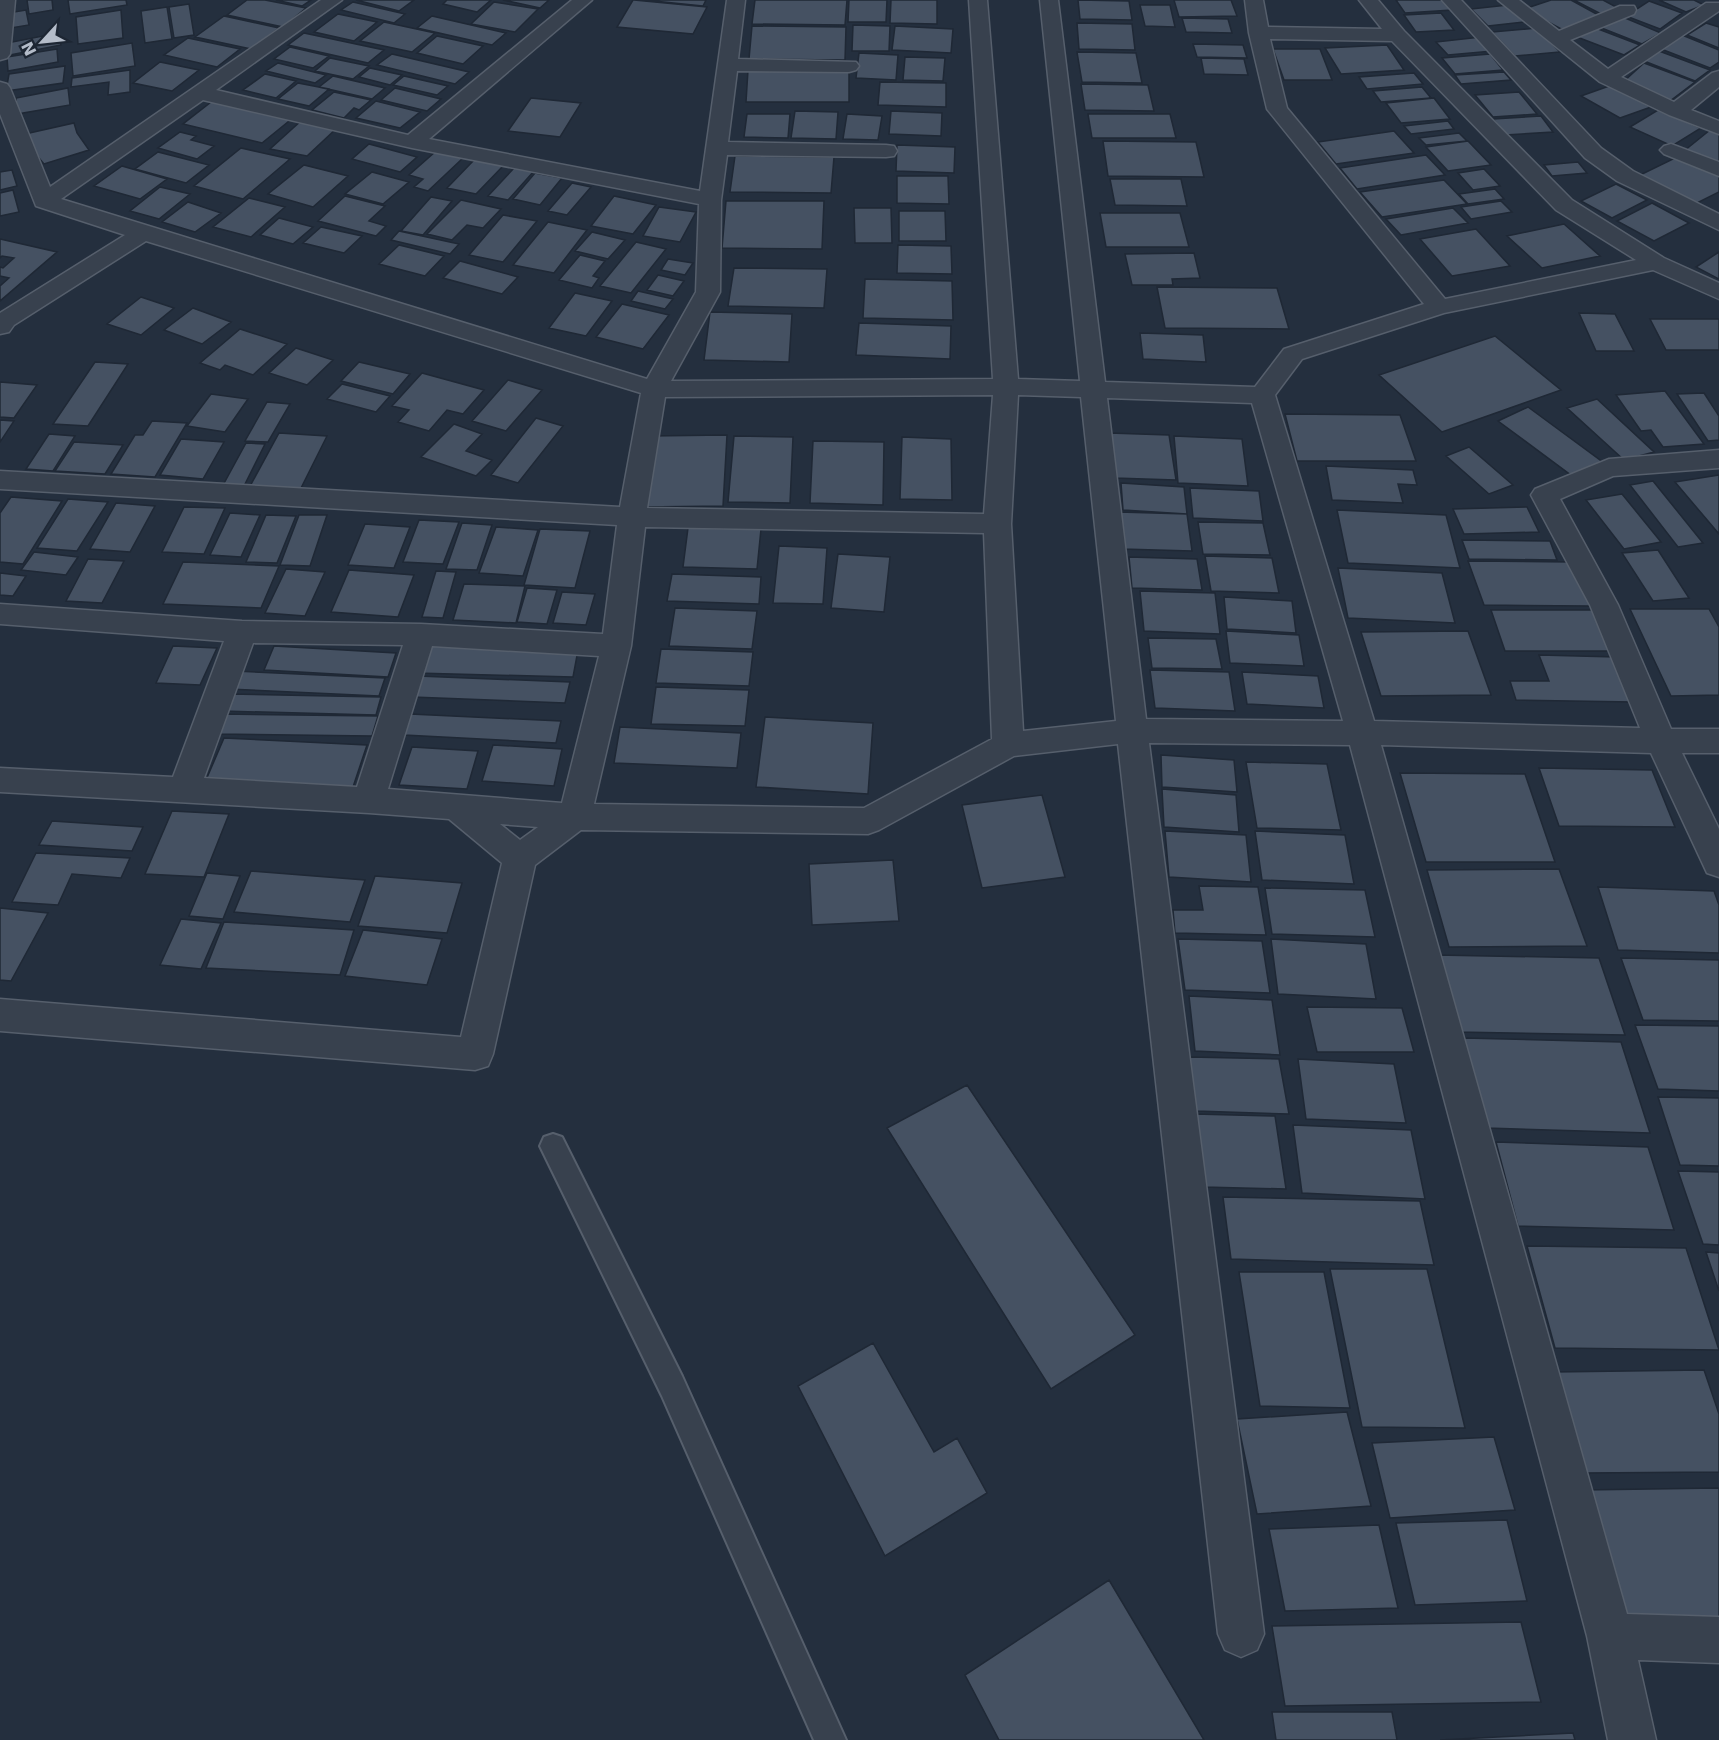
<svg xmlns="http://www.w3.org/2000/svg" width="1719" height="1740" font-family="'DejaVu Sans',sans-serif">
	<rect width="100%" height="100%" fill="#242f3e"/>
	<path fill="#455162" stroke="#1f2835" stroke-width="1.5" d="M27,0H52L53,10L29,14Z
		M68,0H126L127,5L70,14Z
		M247,0H265L306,8L283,27L227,15Z
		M276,0H311L302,6Z
		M356,0H414L399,11Z
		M447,0H491L477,12L443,4Z
		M503,0H549L540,8Z
		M633,0H634L707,7L693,34L617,27Z
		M644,0H706L703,6Z
		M755,0H847L845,25L752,24Z
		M849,0H887L886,22H848Z
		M891,0H937V24L890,23Z
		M1078,0L1129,1L1132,20L1080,19Z
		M1174,0H1231L1237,16L1179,17Z
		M1396,0H1445L1452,10L1405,13Z
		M1551,0H1571L1602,17L1563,30L1524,9Z
		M1574,0H1603L1620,9L1603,15Z
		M1659,0H1694L1704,5L1686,12Z
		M1649,1L1682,13L1660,29L1626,16Z
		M353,2L405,14L394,23L341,10Z
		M494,2L538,9L515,32L471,24Z
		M189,4L194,35L174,38L169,7Z
		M1140,5H1170L1175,27L1145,26Z
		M1508,5L1524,22L1488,26L1471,9Z
		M167,7L172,39L145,43L141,11Z
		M26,10L29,25L11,28L8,13Z
		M121,10L123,38L78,44L76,17Z
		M1441,13L1454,30L1416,32L1404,15Z
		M338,14L377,22L354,41L314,32Z
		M1618,15L1661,33L1642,44L1599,27Z
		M224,16L279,28L251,49L195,37Z
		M432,16L506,33L492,45L417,28Z
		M1182,18L1228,19L1232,33L1186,32Z
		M384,22L435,33L412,52L360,41Z
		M1077,23L1132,24L1135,50L1079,49Z
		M1706,23L1719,27V48L1687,35Z
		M853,25L890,26L889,51H852Z
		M752,26L846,27L845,60L749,59Z
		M895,26L953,29L951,53L892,50Z
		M1593,27L1640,45L1624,55L1577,37Z
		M1537,28L1560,52L1515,56L1492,32Z
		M58,33L61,45L10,55L7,43Z
		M304,33L384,50L368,63L288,45Z
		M1682,35L1719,50V62L1710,68L1661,49Z
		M437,36L483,46L463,64L417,53Z
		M1481,37L1493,51L1448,55L1436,42Z
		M188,38L240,49L217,67L164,55Z
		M132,43L135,66L73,76L71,53Z
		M1193,44L1243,45L1247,58L1197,57Z
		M1387,45L1404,70L1341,74L1325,48Z
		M290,47L329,56L313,68L274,59Z
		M57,49L58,62L8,71L7,57Z
		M1273,49H1320L1332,80H1284Z
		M1659,51L1710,70L1695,81L1644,61Z
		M1077,52L1136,53L1142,83L1082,82Z
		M859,53L898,55L896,80L856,78Z
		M392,54L469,72L455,84L377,65Z
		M1490,54L1503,70L1455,74L1442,58Z
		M905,57L945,58L943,81L903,80Z
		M330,58L369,66L353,79L315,71Z
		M1201,58L1244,59L1248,75L1204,74Z
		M160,62L199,70L172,91L133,83Z
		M278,63L326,75L315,83L266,71Z
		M1644,63L1695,82L1670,101L1622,83Z
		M65,66L63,83L6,91L9,74Z
		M370,68L402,75L390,85L359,77Z
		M130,70V92L108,95L109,82L71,87L72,78Z
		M748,70H849V102H746Z
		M1504,72L1511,80L1461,84L1455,75Z
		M1414,73L1423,84L1367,89L1359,77Z
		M265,74L296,81L276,98L243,90Z
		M333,76L385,88L372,99L319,87Z
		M404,76L448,86L437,95L393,85Z
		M880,82L946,83V107L878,105Z
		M298,83L329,89L309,106L278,99Z
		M1081,84L1148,85L1154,111L1085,110Z
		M1612,85L1651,107L1620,118L1581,96Z
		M1422,87L1431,98L1381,102L1373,91Z
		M68,88L70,105L17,114L16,98Z
		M395,88L441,99L427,111L381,100Z
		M334,92L371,100L359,110L354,108L344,118L312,110Z
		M1519,92L1537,114L1493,117L1475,95Z
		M531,98L581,103L560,137L508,131Z
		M1434,98L1450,119L1401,123L1386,103Z
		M215,99L294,117L262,143L183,124Z
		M376,101L420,112L400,128L356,118Z
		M1658,110L1701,128L1672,146L1630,127Z
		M795,111L838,112L836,139L791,138Z
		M891,111L942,113L941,136L889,134Z
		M747,114H790L788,138L744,137Z
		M847,114L882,116L878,140L843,139Z
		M1088,114H1170L1176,138H1092Z
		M1541,116L1553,132L1505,135L1493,119Z
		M302,120L338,127L307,156L270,149Z
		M1448,121L1454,129L1411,134L1404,126Z
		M74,123L77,133L89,150L44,164L28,145L25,134Z
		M1710,130L1719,133V164L1684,151Z
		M1394,131L1414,153L1336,164L1318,142Z
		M180,132L196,136L191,140L214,146L197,159L158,148Z
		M1459,133L1467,141L1426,145L1419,138Z
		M1103,141L1196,142L1204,177L1108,176Z
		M1468,141L1491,165L1448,171L1426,147Z
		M369,144L417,157L400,172L352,159Z
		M897,145L955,147L954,173L896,171Z
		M241,148L290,159L243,199L194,186Z
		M158,152L209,165L186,183L135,169Z
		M435,152L463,158L428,191L414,187L423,179L409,175Z
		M1426,155L1445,175L1357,189L1340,168Z
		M735,156L834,157L831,193L730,192Z
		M1679,156L1719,176V192L1693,205L1638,176Z
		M475,159L504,165L476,194L447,188Z
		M1578,162L1587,173L1552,176L1544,165Z
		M304,165L348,176L313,207L268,194Z
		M122,166L167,179L140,199L94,186Z
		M515,167L534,171L508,200L488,196Z
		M1484,169L1500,186L1473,190L1458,173Z
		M12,170L17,186L0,190V172Z
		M372,172L409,182L383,204L345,194Z
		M535,173L562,178L540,205L513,199Z
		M897,176H948L949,204L897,203Z
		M1110,179H1181L1187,206L1115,205Z
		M1444,180L1467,204L1382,217L1360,192Z
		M572,183L591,187L567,215L548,211Z
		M1616,184L1647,200L1612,218L1581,201Z
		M160,187L190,194L159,219L130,211Z
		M1495,189L1504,199L1468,204L1459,194Z
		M13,190L19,212L0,216V193Z
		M345,196L385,206L369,221L386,226L376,236L318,221Z
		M614,196L656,205L633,234L591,226Z
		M431,197L452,201L423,235L401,231Z
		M249,198L285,207L251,237L213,227Z
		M461,200L501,209L483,228L467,225L452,240L427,234Z
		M726,201H824L822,249L722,248Z
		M1501,201L1512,212L1471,219L1461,207Z
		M188,202L221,213L195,232L162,222Z
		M1652,203L1689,223L1654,241L1617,221Z
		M659,207L696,212L680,242L643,236Z
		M854,208H891L892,243H855Z
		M1453,208L1468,223L1401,235L1386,219Z
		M899,211H945L946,241H899Z
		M1100,213H1180L1189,247H1106Z
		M503,215L537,221L503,262L469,255Z
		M279,218L313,227L293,244L260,235Z
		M548,222L587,230L554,273L513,265Z
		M1564,224L1600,256L1542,268L1507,236Z
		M321,227L362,236L344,253L303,243Z
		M1476,229L1510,266L1452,276L1420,239Z
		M399,231L459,244L450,254L391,240Z
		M592,232L625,240L608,259L575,251Z
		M0,239L57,252L0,301V286L9,278L0,276V267L3,268L14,258L2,256L0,258Z
		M636,242L666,249L631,293L600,286Z
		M399,245L444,256L425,276L379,264Z
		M898,245L951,246L952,274L897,273Z
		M1719,252V279L1696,267Z
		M1194,253L1200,278L1172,279L1173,285H1132L1125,254Z
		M580,255L605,261L593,276L599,278L592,288L559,280Z
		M668,259L693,263L685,275L661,270Z
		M460,261L518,277L502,294L443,278Z
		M734,268L827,269L824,308L728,306Z
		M658,275L684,281L673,296L647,290Z
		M865,279L952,281L953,320L863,318Z
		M1157,287L1277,288L1289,329L1165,328Z
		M638,291L673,299L665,309L631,301Z
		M575,293L612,301L586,336L549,328Z
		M141,297L174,308L141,335L107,324Z
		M622,304L669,315L643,349L596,337Z
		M193,308L231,322L202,344L164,330Z
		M710,312L792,314L789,362L704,360Z
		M1579,313L1615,314L1634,351H1596Z
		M1650,319H1719V350H1666Z
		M859,323L951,326L950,359L856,355Z
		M240,329L287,344L253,375L225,365L220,370L200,363Z
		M1140,333L1203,335L1206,362L1143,359Z
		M1495,336L1561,390L1442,432L1379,375Z
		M296,348L333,360L307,385L269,373Z
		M95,362L128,364L88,426L53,424Z
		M359,362L410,374L393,394L341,381Z
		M422,373L484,390L463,414L447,410L429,431L398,422L409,410L392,406Z
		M508,380L542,390L506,431L472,421Z
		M0,382L37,385L14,418L0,417Z
		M342,384L390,396L376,412L327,399Z
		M1665,391L1704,444L1663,447L1651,430L1641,431L1616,395Z
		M1704,393L1719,416V440L1708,441L1677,394Z
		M211,394L248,399L225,432L187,426Z
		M1597,399L1654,452L1624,460L1567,408Z
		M267,402L290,404L268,442L245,441Z
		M1528,407L1604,463L1575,478L1498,421Z
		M1285,414L1400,415L1416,461H1297Z
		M536,418L563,426L518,483L491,475Z
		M0,420L14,421L0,442Z
		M152,421L187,423L155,477L111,474L135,435H143Z
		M454,424L482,434L466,451L492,460L476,476L421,457Z
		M279,433L327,436L299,492L249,488Z
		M1109,433L1169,435L1176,480L1114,478Z
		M49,434L75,436L53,471L26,469Z
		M727,435L723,506L642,507L649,436Z
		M734,436L793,437L790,503L728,502Z
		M1174,436L1242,439L1248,486L1178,483Z
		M902,437L951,439L952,500L900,499Z
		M181,439L224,442L203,479L160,475Z
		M813,441L884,442L883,505L810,503Z
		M74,442L123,445L105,474L55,471Z
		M246,443L265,444L243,488L222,487Z
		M1469,447L1513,485L1489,494L1446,456Z
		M1326,466L1413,470L1417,485L1398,484L1403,503L1332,500Z
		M1719,475V534L1675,482Z
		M1653,481L1703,543L1678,547L1630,485Z
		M1121,483L1184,487L1187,514L1123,510Z
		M1190,488L1259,491L1263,521L1193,518Z
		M1622,494L1661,542L1624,549L1586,500Z
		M11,497L62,501L23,564L0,562V513Z
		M68,499L108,502L77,551L37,548Z
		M116,503L155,506L130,552L90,549Z
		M184,507L225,508L204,554L162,552Z
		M1527,507L1539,532L1464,534L1453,509Z
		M1337,510L1446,515L1460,568L1348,563Z
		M1119,512L1187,514L1192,551L1122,549Z
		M230,513L260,515L241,557L210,555Z
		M266,515L296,516L277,563L246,562Z
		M299,515H327L310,566L280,565Z
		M419,520L459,522L443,564L403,562Z
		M1198,522L1263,523L1270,555L1203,554Z
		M462,523L492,525L477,570L446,569Z
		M365,524L410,527L394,568L348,565Z
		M496,527L538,530L523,576L479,573Z
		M688,528L761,529L757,569L683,567Z
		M540,529L590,531L575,588L524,585Z
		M1462,540L1550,541L1557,560L1469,559Z
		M779,546L827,548L823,604L773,603Z
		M1658,550L1689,598L1653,601L1622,553Z
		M34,552L78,557L66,575L21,570Z
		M838,554L890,557L884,612L831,608Z
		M1205,556L1272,558L1279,593L1211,591Z
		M1129,557L1197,559L1202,590L1132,588Z
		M88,559L124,561L102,603L66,601Z
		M1468,561L1572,562L1590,606L1484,605Z
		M183,562L279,566L261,608L163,604Z
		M1338,568L1442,573L1455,623L1348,618Z
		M286,569L325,572L305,616L265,613Z
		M349,570L414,575L398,617L331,612Z
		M436,571L456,572L443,618L422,617Z
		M0,573L26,576L13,596L0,595Z
		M672,574L761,577L759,604L667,601Z
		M464,584L525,586L516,623L453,620Z
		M527,588L557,590L547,624L517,622Z
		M1140,591L1215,593L1220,634L1144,631Z
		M562,592L595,594L586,625L553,623Z
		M1224,597L1292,601L1296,633L1227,629Z
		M675,608L757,611L752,649L669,646Z
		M1630,609H1709L1719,627V695L1671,696Z
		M1491,610H1597L1615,651H1505Z
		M1226,631L1299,635L1304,666L1230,663Z
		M1468,631L1491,695L1381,696L1361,632Z
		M1148,638L1216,639L1222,669L1152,668Z
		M425,642L579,645L573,677L415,673Z
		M173,646L217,648L200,685L156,683Z
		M274,646L396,653L388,677L264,670Z
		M661,649L753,652L749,686L656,683Z
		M1539,655L1616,657L1634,702L1516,700L1510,681H1549Z
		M1150,670L1229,672L1235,711L1155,708Z
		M235,671L385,678L379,696L228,689Z
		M1242,672L1318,676L1324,708L1247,704Z
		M418,676L570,682L565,703L412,697Z
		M656,687L749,690L745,726L651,724Z
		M228,694L381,697L376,715L222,711Z
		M221,714L378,716L372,736L214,734Z
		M410,714L561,721L556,743L404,735Z
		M765,717L873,723L868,794L756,787Z
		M620,727L741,733L737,768L614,763Z
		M224,738L367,745L353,787L206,780Z
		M493,745L562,749L554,786L482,781Z
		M412,747L478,751L467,789L399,785Z
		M1161,755L1234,760L1237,792L1162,787Z
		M1246,762L1327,764L1341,830L1257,828Z
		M1539,768L1652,770L1675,827L1559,826Z
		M1400,773L1525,774L1555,862H1426Z
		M1162,789L1236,795L1239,832L1164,827Z
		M1042,795L1065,877L982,888L962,805Z
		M172,811L229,814L204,877L145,874Z
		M52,821L143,827L132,851L39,845Z
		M1165,831L1246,835L1251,882L1169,877Z
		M1255,831L1345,835L1354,884L1262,880Z
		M36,853L130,858L121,878L72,874L58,905L12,902Z
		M893,860L899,921L812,925L809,864Z
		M1559,869L1587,946L1449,947L1427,870Z
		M251,871L365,880L350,922L234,912Z
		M207,873L240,876L223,919L189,916Z
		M375,876L462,883L447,933L358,926Z
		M1199,886L1258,887L1266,935L1175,933L1173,910H1203Z
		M1598,887L1714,891L1719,905V953L1618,950Z
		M1265,888L1365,890L1375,937L1272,934Z
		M0,908L48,913L11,981L0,980Z
		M181,919L221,923L201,969L160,965Z
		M224,922L354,930L340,975L206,968Z
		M363,930L442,939L427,985L345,976Z
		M1178,939L1262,941L1270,993L1185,990Z
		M1271,939L1366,944L1376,999L1278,994Z
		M1436,955L1599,958L1625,1035L1456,1032Z
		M1621,958L1719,960V1021L1643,1020Z
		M1189,996L1272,1000L1280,1055L1195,1051Z
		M1307,1007L1402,1008L1414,1052H1317Z
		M1635,1025L1719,1026V1091L1658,1089Z
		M1464,1038L1621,1042L1650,1133L1486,1128Z
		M1189,1057L1279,1059L1289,1114L1196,1111Z
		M1298,1059L1394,1064L1406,1123L1306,1119Z
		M967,1085L1135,1335L1051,1389L887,1128Z
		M1658,1097L1719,1098V1166L1680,1165Z
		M1194,1114L1275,1116L1286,1189L1203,1187Z
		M1293,1125L1411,1130L1425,1199L1302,1193Z
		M1496,1142L1648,1147L1674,1230L1518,1226Z
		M1678,1171L1719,1172V1245L1703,1244Z
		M1223,1197L1420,1201L1434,1265L1231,1259Z
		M1527,1246L1686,1248L1719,1350L1555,1348Z
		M1706,1252L1719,1253V1291Z
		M1330,1269H1427L1465,1428L1362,1427Z
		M1239,1272H1324L1350,1408L1260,1406Z
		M873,1343L934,1452L957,1438L987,1493L885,1556L798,1386Z
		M1704,1370L1719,1414V1472L1582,1473L1552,1372Z
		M1347,1412L1371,1506L1257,1514L1237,1419Z
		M1494,1437L1515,1510L1390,1518L1372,1443Z
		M1719,1488V1626L1621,1627L1582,1490Z
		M1507,1520L1527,1601L1415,1605L1396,1523Z
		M1379,1525L1398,1608L1285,1611L1269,1529Z
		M1109,1580L1204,1740H999L965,1675Z
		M1521,1622L1541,1702L1285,1706L1272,1626Z
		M1272,1712H1392L1397,1740H1276Z
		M1573,1733L1575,1740H1440Z"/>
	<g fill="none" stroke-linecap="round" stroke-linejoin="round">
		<defs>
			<path id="lane" d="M553,1134L562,1137L682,1376L846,1740H814L662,1396L540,1146L544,1137Z"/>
			<path id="street" d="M0,0H15L10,54L7,58L0,60Z
				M321,0H342L216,90L408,135L572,0H592L429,139L700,191L727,0H745L738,59L856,62L859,66L856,70L849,72L737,71L728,142L886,145L894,146L897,151L894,156L886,157L727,155L721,200L720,292L671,381L993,379L969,0H987L1018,379L1080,381L1040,0H1058L1105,382L1255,387L1284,349L1424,304L1267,109L1249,33L1245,0H1263L1268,27L1382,29L1359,0H1378L1404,31L1572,200L1664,258L1719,283V299L1653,270L1444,313L1302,359L1275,395L1374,721L1640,728L1590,605L1531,495L1535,489L1609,459L1719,450V468L1613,476L1560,499L1618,605L1671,729H1719V753H1682L1719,829V877L1707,873L1651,753L1381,745L1627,1614L1719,1617V1663L1638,1660L1656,1740H1608L1587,1636L1350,745L1149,743L1264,1634L1257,1650L1241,1657L1225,1650L1218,1634L1118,744L1014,756L879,830L868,834L581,830L535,865L493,1054L488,1066L475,1070L0,1031V999L461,1037L502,863L449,819L369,813L0,792V768L173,777L224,641L0,624V604L242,621L421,624L603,634L617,525L0,489V471L620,507L641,393L146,241L14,325L9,332L0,334V313L125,235L36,206L0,114V82L7,84L10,88L50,187ZM1270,39L1392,41L1556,210L1636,260L1445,299L1287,108ZM203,100L412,148L699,204L696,292L647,379L61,199ZM993,395L984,514L647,508L665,397ZM1018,395L1081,397L1116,721L1023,731L1011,524ZM1107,398L1252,403L1343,721L1146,719ZM645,527L984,533L992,739L864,808L594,804L631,646ZM253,643L403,645L357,787L204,778ZM432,646L599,656L562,803L388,789ZM500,824L538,827L520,840Z
				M1442,0H1461L1601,148L1633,171L1719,214V230L1617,181L1585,158Z
				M1498,0H1519L1559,31L1620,6H1634L1636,10L1634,14L1570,40L1608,69L1706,3H1719V11L1621,77L1674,102L1712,73L1719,71V87L1691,110L1719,121V134L1669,115L1600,82Z
				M1671,144L1719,162V176L1664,154L1660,150L1664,146Z"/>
		</defs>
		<use href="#lane" stroke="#565f6c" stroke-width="4"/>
		<use href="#street" stroke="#565f6c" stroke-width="3"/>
		<use href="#lane" fill="#38414e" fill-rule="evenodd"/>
		<use href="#street" fill="#38414e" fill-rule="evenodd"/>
	</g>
	<g transform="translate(42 42) rotate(243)" stroke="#1d2633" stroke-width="4.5" paint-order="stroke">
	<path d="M0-4.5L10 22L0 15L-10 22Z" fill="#b4bcc9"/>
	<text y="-9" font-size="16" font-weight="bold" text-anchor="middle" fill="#b4bcc9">N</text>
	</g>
</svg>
